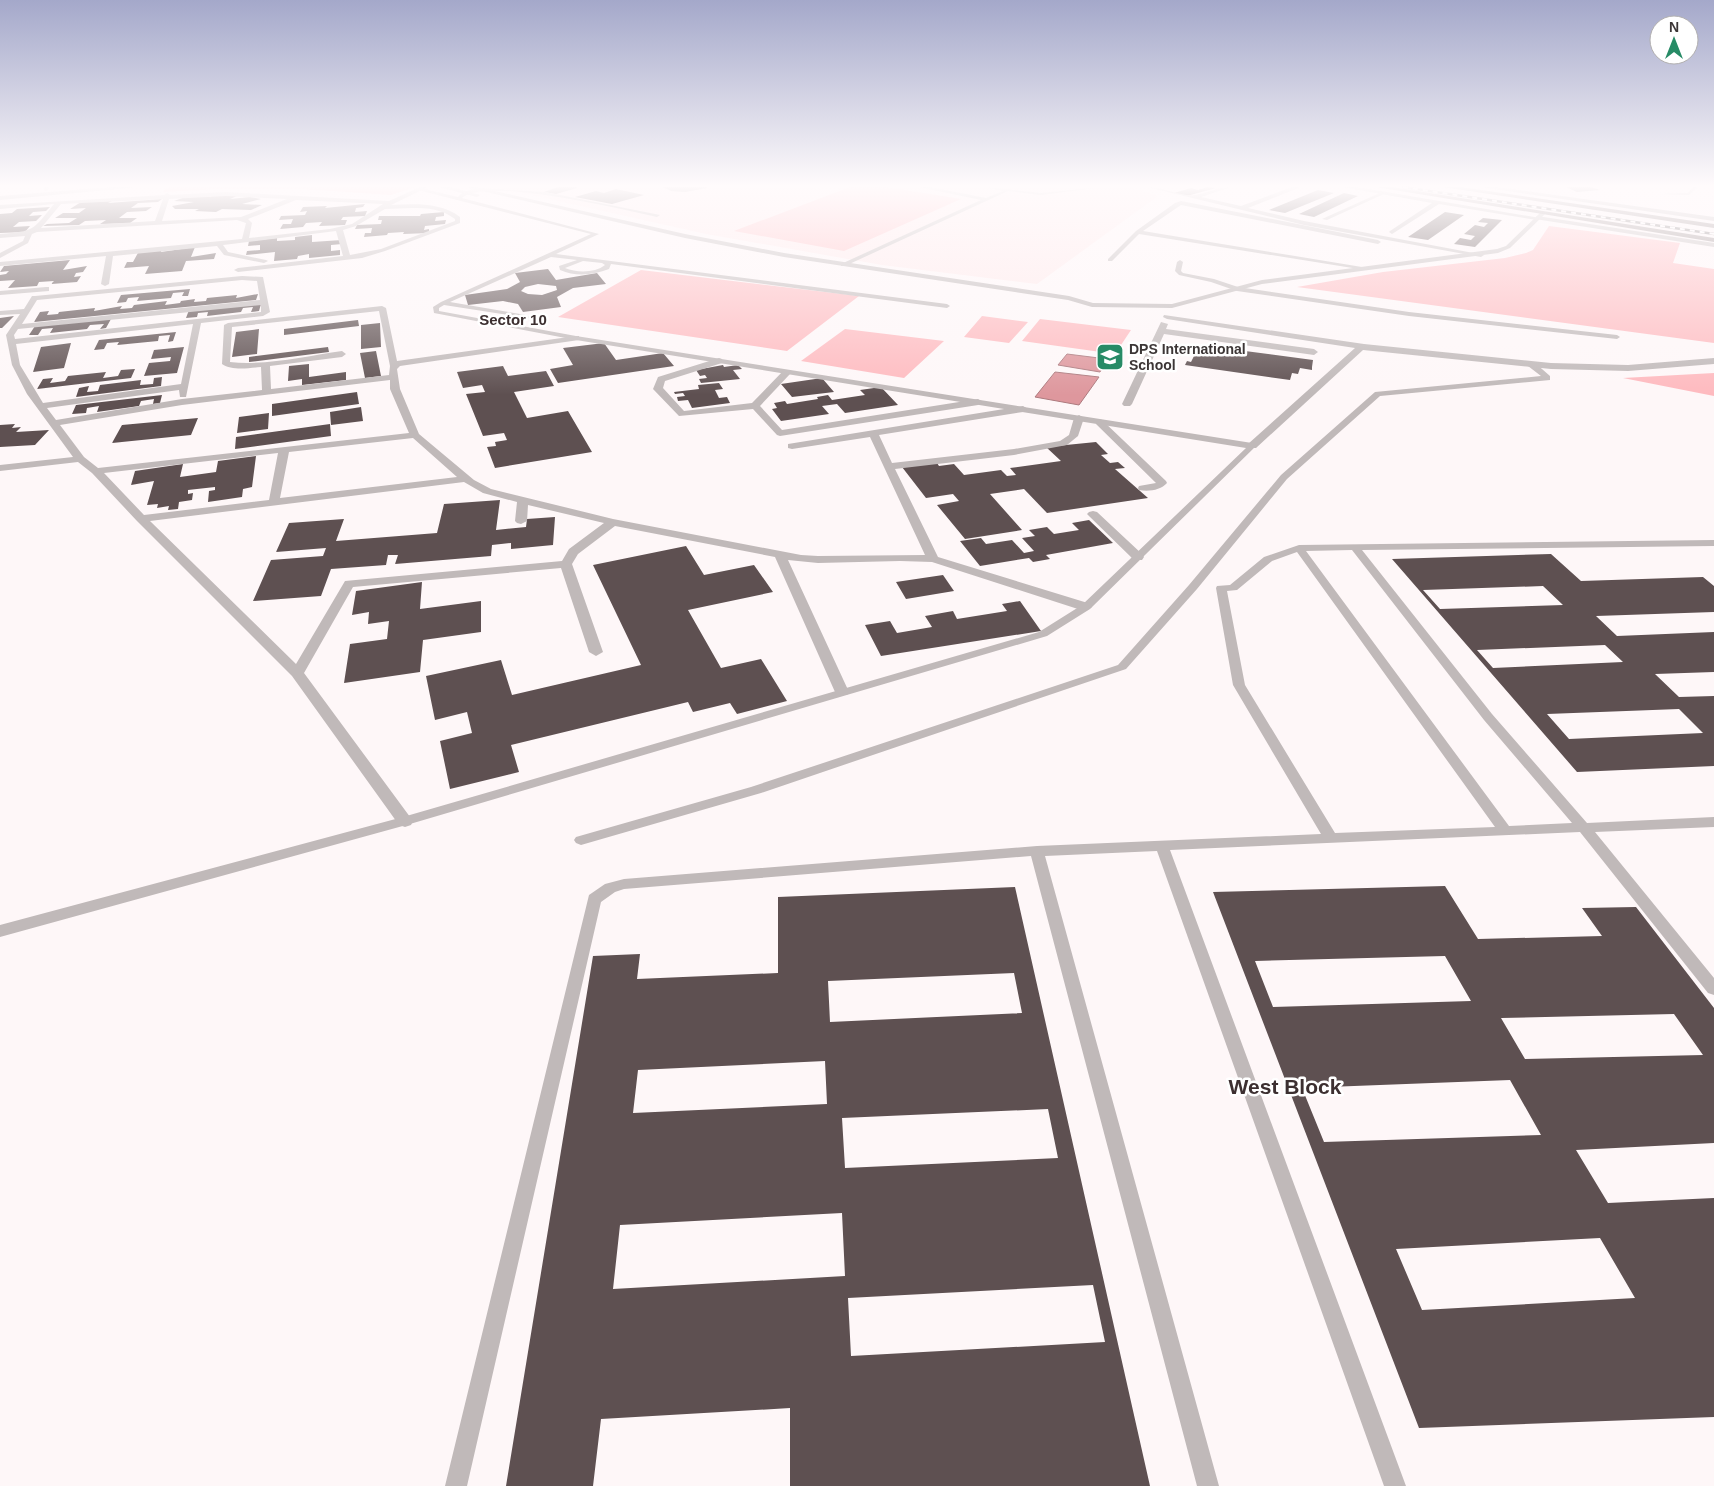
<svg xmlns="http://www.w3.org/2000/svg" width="1714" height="1486" font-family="Helvetica,sans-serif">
	<rect width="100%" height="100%" fill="#fef7f8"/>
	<path fill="#fee9ea" d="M496,187H807L831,191L842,187H1128L1158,196L1037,284L882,265L706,234Z"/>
	<path fill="#febabf" d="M171,187H416L391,195L303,189H215L163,192L166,188Z
		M850,187H886L961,199L844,251L734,231Z
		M1549,226L1680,243L1673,263L1714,269V343L1297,287L1383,272L1505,258L1526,253L1533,250Z
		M641,270L859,296L787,351L558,317Z
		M982,316L1028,322L1009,343L964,337Z
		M1040,319L1131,330L1115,354L1022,341Z
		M845,329L944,341L904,378L801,361Z
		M1714,373V396L1623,378Z"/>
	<path fill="#de979d" stroke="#ad7a7e" d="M1067,354L1107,359L1100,372L1058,365Z
		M1055,372L1099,377L1079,405L1035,397Z"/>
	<path fill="#5e5051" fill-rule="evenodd" d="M558,187H577V188L556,194L544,192Z
		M663,187H707V188L685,192L671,191Z
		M1207,187L1216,188L1187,196L1174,193L1191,188L1198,190Z
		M1566,187H1591L1600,190L1577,192Z
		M616,189L644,195L612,204L575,197L596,191L604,193Z
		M1318,190L1334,193L1285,213L1269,210Z
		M1344,193L1358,196L1314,217L1299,214Z
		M217,194L239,195L230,199L250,197L261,199L242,204L262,205L251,210L222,209L216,212L195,211L199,209H175L172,206L194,202L174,201L185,197H210Z
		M162,199L158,202L138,203L131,208L152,207L146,211L127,212L119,218H137L130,223L100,224L106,220L85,221L79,225L43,226L47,224L69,223L77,218H55L63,213H79L86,208L70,209L81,202L112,201L108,203Z
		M365,204L363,207L356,208L355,212L367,211L365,216L343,217L341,220H347L345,225L319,226L322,222L306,223L303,227L280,229L283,224H291L293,219L279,220L281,216L305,215L307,211L300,212L303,207L327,206L325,208Z
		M50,207L46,211L33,212L29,216L42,215L36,221L19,222L13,227L30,226L25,232L0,233V214L12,213L17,209Z
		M444,212V216L436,217L435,221L446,220L445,224L425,226L424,230L429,229V233L403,234L404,232L388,233L387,235L364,237L365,233H371L372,228L355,229L357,225L381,224L382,220H378L379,216H420L421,214Z
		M1445,212L1464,215L1428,240L1408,237Z
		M1483,218L1502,220L1475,247L1454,244L1460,238L1471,240L1475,236L1464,234L1475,225L1484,227L1488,223L1478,222Z
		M312,235V242L342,240V244L331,245V251L340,250V255L309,258V254L298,256L297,259L274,261L275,252L246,255L247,251L260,250V245L248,246L249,241L277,238V241L295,240V237Z
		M195,247L191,257L216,253L214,259L186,261L182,271L145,274L149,266L124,268L127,262H133L139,251L162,249L161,252Z
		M70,260L63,270L87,266L83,272L76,273L74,277L81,276L77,282L51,284L54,281L39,282L37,286L8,288L15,280L0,281V275L6,274L9,271L0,272L4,266Z
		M548,269L556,280L597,273L606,284L573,288L557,297L561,307L523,312L518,304L503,301L468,305L465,295L507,289L520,282L515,273ZM538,284L556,286L557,290L542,295L528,294L521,291L525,287Z
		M190,289L188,296H182L184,292L173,293L171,298L137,301L139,297L128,298L126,302L117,303L121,295Z
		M258,294L256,300L34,322L40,312L49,311L47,315L58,314L59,312L95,308L94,311L122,306L120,309L132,308L134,305L167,301L165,305L180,303L181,301L195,299L194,302L206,301L207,298L237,295L236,298Z
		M261,304L259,311L251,312L253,307L243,308L241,312L207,316L208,312L198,313L197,317L186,318L189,310Z
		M14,316L2,328H0V318Z
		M111,319L106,328L100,329L104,324L90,325L87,329L50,333L53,328L42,329L38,335H29L35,326Z
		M358,320L359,326L284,335V329Z
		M380,323L381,347L361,349V325Z
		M259,329L257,354L232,357L236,332Z
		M176,332L173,341L168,342L170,335L159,336L158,341L117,345L119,342L107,343L104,349L94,350L99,340Z
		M71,343L64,368L33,372L41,347Z
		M604,343L616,360L663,353L674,366L558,383L550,369L573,365L563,348Z
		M184,347L177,373L144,376L149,363L170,361L171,357L151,359L154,350Z
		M328,347L329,352L249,362V357Z
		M1188,347L1221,351L1222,348L1313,360L1312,367V370L1300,368L1298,374L1292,373L1290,380L1185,365L1187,361L1191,362L1194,356L1184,354Z
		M376,351L381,376L365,378L360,353Z
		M309,364V377L346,372V380L302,385V379L288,381L289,366Z
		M723,365L724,367L738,365L742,369L733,370L740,379L701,383L699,379L707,378L705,375L700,376L696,370Z
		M503,366L508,376L546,371L554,386L514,392L527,418L568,411L592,452L495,468L487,447L496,446L495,442L507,440L504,433L483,436L466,394L485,392L482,385L463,388L457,372Z
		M135,369L131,378L37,389L43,379L53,378L50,383L65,381L68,376L106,372L103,378L118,376L121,370Z
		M162,377L161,386L76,397L79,388L89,386L87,392L98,391L100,385L141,380L140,385L153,384L154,378Z
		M822,378L834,392L792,397L781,384Z
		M719,383L723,389L715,390L719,398L727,397L730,403L692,408L688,400L678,401L677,397L685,396L683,393L675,394L674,392L699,389L698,385Z
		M881,387L898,405L845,413L837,404L822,406L829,414L781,421L772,409L777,408L774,403L785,401L787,404L818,399L817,397L828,395L832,400L865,395L860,390Z
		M357,392L359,404L272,416V404Z
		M162,395L160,403L153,404L154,399L141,401L139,406L97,412L99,406L87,408L86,413L72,414L76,405Z
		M361,407L363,421L331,425L330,412Z
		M269,413L268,429L237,433L239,417Z
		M198,418L191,435L112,443L122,425Z
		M15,424L12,428L21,427L16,432L49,430L35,445L0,447V425Z
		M330,424L331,436L235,449L236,437Z
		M1096,442L1108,454L1101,455L1110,463L1118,462L1125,468L1115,469L1148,498L1047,513L1024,489L990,494L1022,530L965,539L937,505L959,501L953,494L926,498L902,467L937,463L939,466L954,464L964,475L1001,470L1007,476L1016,475L1010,468L1061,461L1046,447Z
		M256,456L252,487L243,489L242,497L208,502L209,491L215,490V487L188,490V494L193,493L192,500L179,502L178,509L168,510L169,506L157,508L158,504L147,505L154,481L131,485L135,471L183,464L180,477L216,472L218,461Z
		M500,500L496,530L526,527L527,519L555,517L553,545L511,549V543L492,545L491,556L395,564L398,555H388L386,565L331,569L321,596L253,601L271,560L323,556L326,548L276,552L289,523L344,519L336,541L437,533L444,504Z
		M1089,520L1113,543L1046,555L1050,559L1033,562L1029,558L980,566L960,541L981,538L986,544L1012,540L1024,553L1034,551L1022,538L1035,536L1029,530L1047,527L1054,534L1079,530L1072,523Z
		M686,546L704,575L754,565L773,592L688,610L721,668L761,659L787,701L737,714L730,703L693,712L688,702L511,745L519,772L450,789L440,741L472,733L467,712L435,720L426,676L501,660L512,695L641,665L593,565Z
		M1551,554L1581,581L1703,577L1714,586V612L1596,616L1617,636L1714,632V672L1655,674L1679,697L1714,696V766L1577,772L1392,559ZM1543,586L1563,605L1440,609L1423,590ZM1605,645L1623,662L1493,668L1477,650ZM1679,709L1703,733L1569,739L1547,714Z
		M943,575L954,591L906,599L896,582Z
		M422,582L420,609L481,601V632L423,640L420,672L344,683L350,644L387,639L389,621L368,624L369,612L352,615L356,591Z
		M1020,601L1041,631L881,656L865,625L890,621L897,633L932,627L925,616L953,611L957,619L1007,611L1002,604Z
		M1445,886L1478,939L1602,936L1582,908L1636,907L1714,1008V1143L1576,1150L1608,1203L1714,1198V1417L1419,1428L1213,892ZM1445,956L1471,1001L1273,1007L1255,961ZM1674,1014L1703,1055L1525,1059L1501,1018ZM1510,1080L1541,1135L1324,1142L1302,1088ZM1600,1238L1635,1298L1422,1310L1396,1249Z
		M1015,887L1150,1486H790V1408L601,1419L593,1486H506L593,956L640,954L637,979L778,973V897ZM1014,973L1022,1013L830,1022L828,981ZM825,1061L827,1104L633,1113L638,1070ZM1048,1109L1058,1158L845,1168L842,1118ZM842,1213L845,1276L613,1289L620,1225ZM1093,1285L1105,1342L851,1356L848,1298Z"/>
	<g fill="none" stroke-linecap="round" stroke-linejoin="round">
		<path fill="#c0b9b9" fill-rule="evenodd" d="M919,187H930L986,198L1003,191L985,187L1041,193L1102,187L1041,195L1008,191L845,266H841V264L981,200Z
			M1693,187H1698L1689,195L1661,194L1688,193Z
			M420,188L458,197L463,192L478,188L545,192L660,215L657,217C624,210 484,176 462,198L599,234L556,254L947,304L950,306L947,308L611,264L609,269C593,275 576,277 560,270L559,266L577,260L551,257L450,302L526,315L529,317L528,318L444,305L439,308V311L576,336L1252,443L1256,446L1090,609L1047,636L410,824L0,937V925L403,817L1039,632L1082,605L1246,448L576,340L434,313L433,307L441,302L591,234L418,190ZM583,261L602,263L605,265C595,273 577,273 565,268Z
			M1382,192L1386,193L1327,220L1322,219Z
			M1181,201L1378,240L1381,242L1378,244L1181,205L1143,231L1368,268L1365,270L1139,234L1112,261H1108V259L1136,231L1175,203Z
			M1537,216L1714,243V247L1535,219Z
			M1180,260L1183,262L1181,271L1183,273L1214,279L1238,287L1409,312L1617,335L1620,337L1617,339L1409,316L1237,291L1211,282L1179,275L1175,271L1177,262Z
			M1528,362H1534L1550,376V380L1380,396L1287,479L1197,589L1126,669L761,793L581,845L576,843L574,840L576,837L751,787L1118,665L1189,585L1281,475L1375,392L1541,376L1528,366Z
			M1714,540V546L1362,550L1492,714L1587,823L1714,817V827L1595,832L1714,978V995L1708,993L1580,832L1170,850L1406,1486H1384L1157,851L1045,856L1219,1486H1197L1031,856L624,889L615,892L601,902L467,1486H445L589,895L605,884L624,879L1037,846L1321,834L1233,685L1216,588L1217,586L1230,585L1264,557L1299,545ZM1352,550L1484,720L1572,823L1509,826L1306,551ZM1297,552L1495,827L1335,833L1245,685L1227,591L1237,590L1272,561Z"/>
		<path fill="#c0b9b9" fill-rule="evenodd" d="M44,187H50L46,191L43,189Z
			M420,187H428L391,205C415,204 440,202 460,217V223L385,251L362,258L238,272L234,270L238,268L343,256L336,231L223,245L228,252L266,260L268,261L264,263L224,255L217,246L113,256L109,284L105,286L101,284L106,256L0,266V262L242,239L246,223L237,220L37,232L32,234L28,243L0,258V253L23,241L25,236L0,238V234C35,231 32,231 54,204L0,209V205L164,195L167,193L170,195L226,192L389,201ZM226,196L287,199L241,217L162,221L169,199ZM163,199L155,221L41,228L61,204ZM296,200L383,204L352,224L330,229L249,238L252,223L248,219ZM412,208C428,208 442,209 455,219V221L381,249L350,255L343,230L356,226L385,209Z
			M1147,187C1162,187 1183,197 1195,195C1208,193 1218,187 1231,187L1201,197L1241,206L1292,187H1301L1248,208L1304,221L1484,255L1481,257L1304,225Z
			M1342,187H1357L1540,218L1537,220L1439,204L1392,234L1389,232L1390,231L1432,203Z
			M1480,187H1497L1714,217V221Z
			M242,276L263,277L270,312L263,316L201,323L186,397H180L179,390L47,408L56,420L182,399L262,390L261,367C249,368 232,371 222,364L224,325L228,323L382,306L386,308L397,361L576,336H579V340L400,366L397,369L400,389L419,434L474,480L491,489L613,519L801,555L818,556L925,555L870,437L792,449L788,448V444L1023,406L1028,409L1023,412L879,435L892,463L1014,449L1060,441L1069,435L1074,418L1079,415L1084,418L1078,436L1067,445L1014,455L895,469L938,557L1091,604L1092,607L1086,611L1081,610L932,562L900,561L818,563L788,560L849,692L847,695H837L835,692L775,557L615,526L578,554L572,564L603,652L596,656L589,652L561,568L353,587L304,673L413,821L411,825L405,827L399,825L292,676L137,521L92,473L78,462L0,471V465L73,457L27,394L12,365L6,335L20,314L0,315V311L24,309L32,296H35ZM242,280L257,281L260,300L22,324L37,300ZM261,305V312L15,339L14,335L18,329ZM379,311L390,366L389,375L271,389L270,366L342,357L346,354L342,351C307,356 265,366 230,362L232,327ZM193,324L181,384L43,403L20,365L16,344ZM390,380V389L409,433L98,468L84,457L60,425L182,405ZM413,438L457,477L280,498L289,452ZM278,453L269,500L144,515L104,473ZM464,482L483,493L517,502L515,521L517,523L521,524L527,521L528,505L604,523L569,549L562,561L345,581L296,664L150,521Z
			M46,287H49V291L0,295V291Z
			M1164,315L1364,344L1551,363L1628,365L1714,358V364L1628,371L1551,369L1363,350L1256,448H1248V444L1355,348L1167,319L1163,317Z
			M1161,322L1168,324L1166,329L1314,349L1318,352L1314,355L1164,334L1132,404L1130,406H1124L1122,404Z
			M719,358L722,359V363L665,381L663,388L684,411L752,403L784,370H790V374L760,406L782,430L978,399L983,402L978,405L780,436L777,435L753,409L679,416L653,389L658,377Z
			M1099,419L1102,420L1166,481L1167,483C1161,490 1149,492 1139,490L1138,488L1139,486L1156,483L1096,424V420Z
			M1093,511L1097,512L1142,554L1144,557L1142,560H1134L1089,516L1087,514L1089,512Z"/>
		<path fill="#c0b9b9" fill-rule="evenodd" d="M111,187H139L0,200V196Z
			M439,187H451L480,195L477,197Z
			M465,187H477L685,234L784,253L1069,296L1093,303L1172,304L1262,280L1497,249L1506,246L1540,213L1545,214L1510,248L1498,253L1262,284L1172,308L1092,307L1068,300L784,257L685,238Z"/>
		<path fill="#8f8383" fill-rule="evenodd" d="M1376,187H1392L1714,238V242Z
			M1443,187H1460L1714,224V228Z"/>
		<defs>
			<path id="rail" d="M1403,187L1714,234"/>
		</defs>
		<use href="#rail" stroke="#756f6f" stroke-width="2.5"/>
		<use href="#rail" stroke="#fff" stroke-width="2" stroke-dasharray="5" stroke-linecap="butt"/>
	</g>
	<linearGradient id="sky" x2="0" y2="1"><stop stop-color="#a4a8ca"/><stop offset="0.47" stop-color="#fffbfc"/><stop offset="1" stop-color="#fffbfc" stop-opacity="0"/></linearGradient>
	<rect width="1714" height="395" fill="url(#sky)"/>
	<defs>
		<symbol id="school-square" viewBox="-11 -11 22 22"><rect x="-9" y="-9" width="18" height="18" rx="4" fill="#278b66" stroke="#fff"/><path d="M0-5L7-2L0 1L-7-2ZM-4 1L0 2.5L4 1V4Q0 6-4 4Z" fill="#fff"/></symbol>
	</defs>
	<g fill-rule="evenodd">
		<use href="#school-square" x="1094" y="341" width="32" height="32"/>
	</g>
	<g text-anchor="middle" stroke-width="5" stroke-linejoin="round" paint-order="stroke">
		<g font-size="14" font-weight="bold" fill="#3c3636" stroke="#fff" text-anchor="start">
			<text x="1129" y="354">DPS International<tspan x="1129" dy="16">School</tspan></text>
		</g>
		<g font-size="15" font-weight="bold" fill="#3c2f30" stroke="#fff">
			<text x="513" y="325">Sector 10</text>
		</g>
		<g font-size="21" font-weight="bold" fill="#3c2f30" stroke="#fff">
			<text x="1285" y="1094">West Block</text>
		</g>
	</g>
	<g transform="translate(1674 40)"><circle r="24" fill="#ffffff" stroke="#b1afaf"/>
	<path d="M0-4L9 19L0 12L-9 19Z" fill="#278b66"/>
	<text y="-8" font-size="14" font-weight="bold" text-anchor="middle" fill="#3c3636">N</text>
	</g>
</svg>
